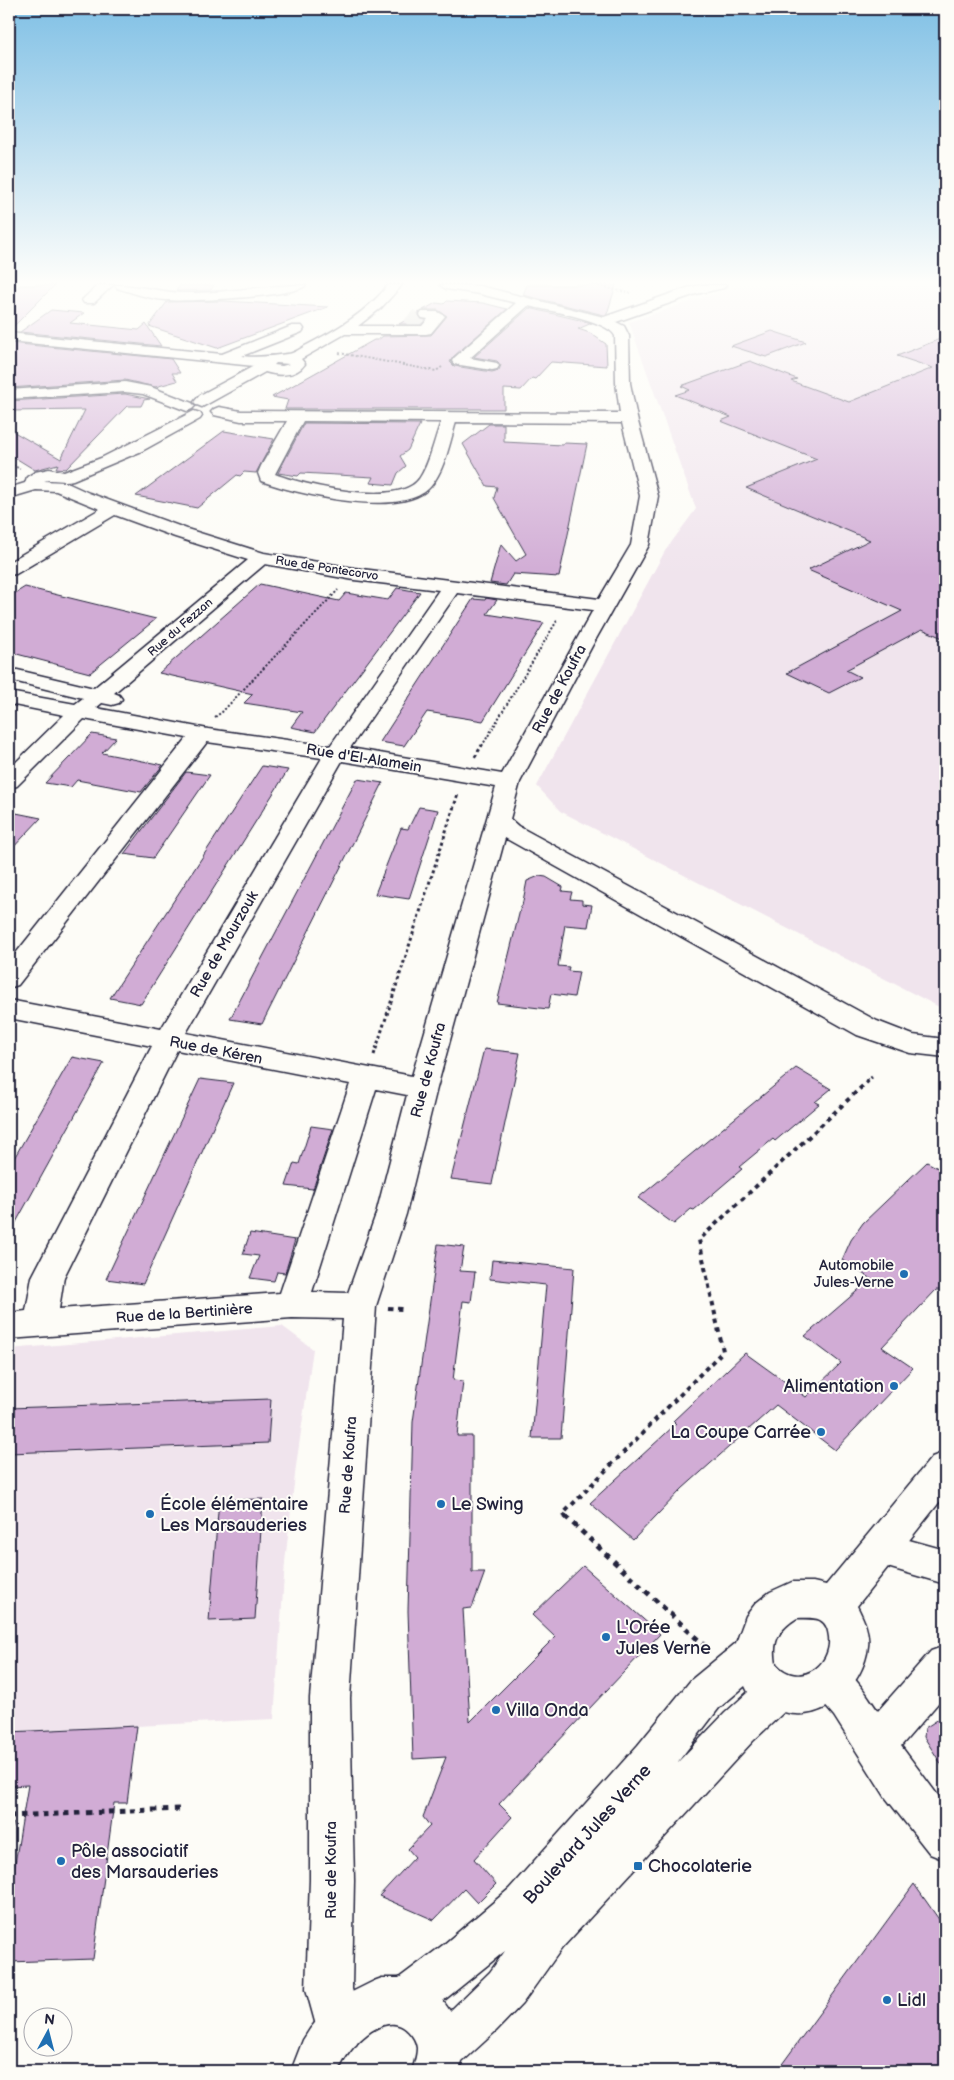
<svg xmlns="http://www.w3.org/2000/svg" width="954" height="2080" font-family="'Balsamiq Sans',sans-serif">
	<rect width="100%" height="100%" fill="#fdfcf7"/>
	<filter id="ink" filterUnits="userSpaceOnUse"><feTurbulence type="fractalNoise" baseFrequency=".02" numOctaves="2"/><feDisplacementMap in="SourceGraphic" scale="10" xChannelSelector="R" yChannelSelector="G"/><feConvolveMatrix kernelMatrix="1 2 1 2 8 2 1 2 1" color-interpolation-filters="sRGB"/></filter>
	<g filter="url(#ink)">
		<path fill="#f0e4ed" d="M741,285H945V1010L560,811L537,786L665,551L696,509L629,322Z
			M282,1326L313,1349L296,1466L285,1562L274,1719L137,1726L41,1784L9,1786V1349Z"/>
		<path fill="#d1acd5" stroke="#22223b" d="M20,285H55L9,331V296Z
			M180,285H214L211,290L176,291Z
			M527,285H616L607,314L604,315L523,295Z
			M223,301L240,302L328,307L217,348L149,326L167,302Z
			M447,301L483,303L507,309L453,357L450,362L454,366L492,372L499,370L501,365L497,361L474,357L529,308L592,323L578,329L590,333L606,344L607,366L551,362L535,379L532,378L521,390L504,389V409H285L288,400L272,397L374,340H378L383,336L431,335L447,316L438,310H423L436,303L444,304Z
			M51,310L84,313L70,323L139,330L146,324L161,346L20,332Z
			M420,312L418,316L424,320L421,324H399Z
			M772,331L806,342L766,357L731,346Z
			M945,337V639L922,629L846,670L860,677L829,693L787,673L902,611L808,570L870,540L746,488L817,459L721,421L731,417L675,395L690,390L681,386L750,361L797,379L791,381L849,402L933,368L897,356Z
			M9,343L171,359L180,373H172L177,381L155,387L125,380L9,388V365H13L9,360Z
			M125,394L150,399L144,400L141,406H127L66,469L56,468L58,464L35,470L9,454V429L61,459L85,410L9,411V401Z
			M304,423L420,424L408,450L400,456L406,466L398,473L393,485L370,483L373,477L301,473L298,476L278,473Z
			M489,424H504V442L563,445L564,443L587,444L559,577L513,574L506,585L490,583L501,544L516,561L526,554L494,498L497,487L487,486L463,444Z
			M224,431L274,439L256,473L244,472L240,476L237,475L197,508L136,496Z
			M260,584L339,601L346,593L388,600L397,588L420,592L315,732L291,727L302,712L244,703L253,694L159,673Z
			M25,587L156,619L90,673L9,652V597Z
			M486,598L497,600L487,614L544,623L483,721L427,712L404,746L380,742L473,599L485,600Z
			M92,734L116,738L102,753L163,765L141,792L77,780L71,787L45,783Z
			M262,766L288,770L141,1004L110,998Z
			M186,772L210,775L153,858L124,854Z
			M357,779L383,783L262,1024L230,1019Z
			M419,807L438,810L409,899L375,894L401,828L408,829Z
			M16,813L41,818L9,852V821Z
			M539,876L546,877L563,887L562,891L572,892L570,899L582,900V904L592,905L588,927L565,925L558,966L569,967L568,971L579,972L574,997L551,994L548,1009L497,1003L521,906H522L527,881Z
			M484,1049L520,1053L492,1184L451,1179Z
			M72,1057L104,1063L9,1235V1167Z
			M796,1068L831,1089L815,1102L819,1104L775,1141L773,1139L739,1167L742,1169L694,1210L691,1209L674,1224L638,1198Z
			M200,1079L233,1083L143,1284L106,1279Z
			M311,1126L333,1129L313,1189L286,1186L294,1163L299,1164Z
			M927,1162L945,1172V1290H936L882,1347L913,1368L835,1450L776,1405L682,1489L633,1540L590,1503L676,1424L673,1421L745,1353L806,1397L841,1363L805,1336L871,1279L842,1260L851,1240L863,1223Z
			M250,1233L295,1240L285,1273L277,1272L274,1281L250,1278L259,1256L243,1254Z
			M438,1244L464,1247L460,1271L475,1272L471,1302L463,1301L453,1380L463,1381L457,1436H472V1572H485L472,1608L463,1609L470,1722L555,1637L532,1615L583,1566L660,1634L499,1804L512,1817L474,1859L496,1884L477,1903L464,1889L434,1920L379,1896L415,1857L408,1849L430,1826L423,1817L446,1757L413,1759L408,1611L413,1422Z
			M492,1260L574,1268L561,1438H532L546,1285L490,1279Z
			M271,1399L268,1443L9,1453V1408Z
			M263,1499L255,1619L209,1621L219,1500Z
			M945,1715V1770L924,1737L925,1728Z
			M137,1726L127,1803H114L93,1959L9,1962V1900L28,1785L9,1786V1732Z
			M914,1884L945,1928V2071H777Z"/>
		<g fill="none" stroke-linecap="round" stroke-linejoin="round">
			<path stroke="#d1d0d1" stroke-width="15" stroke-dasharray="15 8" stroke-linecap="butt" d="M409,326L420,314"/>
			<defs>
				<path id="minor" d="M98,285H113L94,303H84L82,300Z
					M115,285C140,285 163,293 187,293C227,293 266,285 306,285C296,297 186,302 166,300C149,299 133,293 117,288Z
					M388,285H402L381,308L358,326H422L428,319L422,318L420,315L422,312H438L445,316L431,333L426,334H345L301,359L305,364C296,377 279,376 265,372L202,407L197,405L194,402L200,395L254,366L9,341V333L222,354L292,326H302L304,329L302,332L242,356C258,358 271,356 287,354C293,354 300,349 305,346C334,331 368,312 388,285ZM276,363L289,364L282,366L274,365Z
					M440,285L480,286L604,317L687,288L701,285H726L724,288L696,294L616,322L624,326L629,336L630,383L637,418L658,496L649,545L592,646L520,782L510,819L518,826L877,1021L913,1035L945,1039V1057L910,1053L857,1035L505,838L437,1088L406,1214L376,1306L350,1698L354,1880L352,1989L363,2029L356,2045L340,2052L324,2045L317,2029L306,1989L310,1880V1698L343,1319L292,1318L9,1339V1313L26,1311L32,1277L152,1046L9,1018V1000L161,1029L322,758L207,742L18,985L9,988V962L187,738L84,719L17,786L9,788V769L64,715L9,704V692L75,704L83,698L9,680V668L94,688L248,560L175,537L115,515L16,574L9,575V562L100,509L56,491L36,490L9,498V488L25,483L27,477L35,472L49,469L64,472L101,458L194,411L200,413L202,416L200,419L142,451L73,480C63,483 53,478 44,481L65,482L89,493L187,529L264,553L354,568L599,599L631,545L640,496L622,423L456,422C450,442 445,469 431,486C403,520 297,494 261,481L258,473L261,466L287,421H241L214,415L211,412L214,409L219,407L241,411L620,413L616,383L615,336C608,320 546,310 528,306L470,358L497,363L499,366L497,369L492,370L454,364L452,361L454,358L516,303L480,294L446,289ZM303,421L441,422C434,440 430,463 419,479C398,508 303,485 275,474ZM265,564L354,580L439,590L330,746L208,729L96,708L102,703L112,705L119,703L122,699L119,695L114,693ZM457,593L593,610L502,774L350,748ZM342,761L496,787L412,1076L186,1033ZM177,1050L350,1084L280,1293L59,1309L64,1277ZM376,1089L407,1095L376,1214L348,1293L312,1292Z
					M125,382L151,387L192,403L195,406L192,409L187,411L143,394L125,392L9,399V390Z
					M880,1532L945,1550V1584L867,1561L861,1549L867,1537Z
					M945,1646V1695L901,1746L945,1805V1860L930,1854L886,1798L834,1716L817,1696L811,1682L817,1668L831,1662C854,1672 864,1691 878,1711L931,1651Z"/>
				<path id="major" d="M945,1452V1495L857,1606C863,1618 870,1632 868,1646C864,1685 825,1724 784,1712L753,1741L562,1948L522,2004L496,2031L462,2062L460,2071H412C414,2064 417,2056 417,2048C416,2041 413,2036 408,2031C385,2007 346,2049 339,2071H291L303,2040L310,2029L323,2013L340,1998L374,1981L382,1978H399L443,1945L509,1889L638,1745L691,1680L736,1643L746,1616L756,1603L770,1592L792,1582H813L826,1585L932,1457ZM797,1618C804,1618 814,1617 820,1620C827,1624 828,1630 829,1637C832,1667 798,1689 776,1664C772,1641 778,1630 797,1618ZM745,1686L748,1692L725,1713L677,1763L719,1708ZM505,1951L490,1972L450,2011L443,2001Z"/>
			</defs>
			<use href="#minor" stroke="#22223b" stroke-width="3"/>
			<use href="#major" stroke="#22223b" stroke-width="3"/>
			<path stroke="#22223b" stroke-width="2" stroke-dasharray="2 2" stroke-linecap="butt" d="M594,285L630,293
				M339,353L436,371L442,367
				M9,463L20,469
				M215,717L222,712L338,590
				M482,746L558,619"/>
			<path stroke="#22223b" stroke-width="3" stroke-dasharray="3 3" stroke-linecap="butt" d="M475,757L482,745
				M374,1055L458,794
				M866,1082L872,1077"/>
			<path stroke="#22223b" stroke-width="4" stroke-dasharray="4.5 4.5" stroke-linecap="butt" d="M388,1308L402,1309
				M567,1517L563,1514L723,1351L699,1240L868,1081"/>
			<path stroke="#22223b" stroke-width="5" stroke-dasharray="5.5 5.5" stroke-linecap="butt" d="M565,1516L708,1649
				M9,1816L179,1809
				M9,1839L12,1816"/>
			<use href="#minor" fill="#fdfcf7" fill-rule="evenodd"/>
			<use href="#major" fill="#fdfcf7" fill-rule="evenodd"/>
		</g>
	</g>
	<linearGradient id="sky" x2="0" y2="1"><stop stop-color="#80c0e5"/><stop offset="0.49" stop-color="#fefefb"/><stop offset="1" stop-color="#fefefb" stop-opacity="0"/></linearGradient>
	<rect width="954" height="576" fill="url(#sky)"/>
	<g fill="#1f6fb2" stroke="#fdfcf7" stroke-width="2">
		<circle cx="904" cy="1274" r="5"/>
		<circle cx="894" cy="1386" r="5"/>
		<circle cx="821" cy="1432" r="5"/>
		<circle cx="441" cy="1504" r="5"/>
		<circle cx="150" cy="1514" r="5"/>
		<circle cx="606" cy="1637" r="5"/>
		<circle cx="496" cy="1710" r="5"/>
		<circle cx="61" cy="1861" r="5"/>
		<rect x="633" y="1861" width="10" height="10" rx="2.5"/>
		<circle cx="887" cy="2000" r="5"/>
	</g>
	<g text-anchor="middle" stroke-width="4" stroke-linejoin="round" paint-order="stroke">
		<g font-size="12" fill="#22223b" stroke="#fdfcf7">
			<text transform="translate(327 568) rotate(9)" y="4">Rue de Pontecorvo</text>
			<text transform="translate(180 627) rotate(-41)" y="4">Rue du Fezzan</text>
		</g>
		<g font-size="15" fill="#22223b" stroke="#fdfcf7">
			<text transform="translate(559 689) rotate(-62)" y="5">Rue de Koufra</text>
			<text transform="translate(364 758) rotate(9)" y="5">Rue d'El-Alamein</text>
			<text transform="translate(224 944) rotate(-60)" y="5">Rue de Mourzouk</text>
			<text transform="translate(216 1050) rotate(11)" y="5">Rue de Kéren</text>
			<text transform="translate(428 1070) rotate(-75)" y="5">Rue de Koufra</text>
			<text transform="translate(184 1313) rotate(-4)" y="5">Rue de la Bertinière</text>
			<text transform="translate(348 1465) rotate(-86)" y="5">Rue de Koufra</text>
			<text transform="translate(331 1870) rotate(-90)" y="5">Rue de Koufra</text>
		</g>
		<g font-size="15" fill="#22223b" stroke="#fdfcf7" text-anchor="end">
			<text x="894" y="1270">Automobile<tspan x="894" dy="17">Jules-Verne</tspan></text>
		</g>
		<g font-size="18" fill="#22223b" stroke="#fdfcf7" text-anchor="start">
			<text x="884" y="1392" text-anchor="end">Alimentation</text>
			<text x="811" y="1438" text-anchor="end">La Coupe Carrée</text>
			<text x="160" y="1510">École élémentaire<tspan x="160" dy="21">Les Marsauderies</tspan></text>
			<text x="451" y="1510">Le Swing</text>
			<text x="616" y="1633">L'Orée<tspan x="616" dy="21">Jules Verne</tspan></text>
			<text x="506" y="1716">Villa Onda</text>
			<text x="71" y="1857">Pôle associatif<tspan x="71" dy="21">des Marsauderies</tspan></text>
			<text x="648" y="1872">Chocolaterie</text>
			<text x="897" y="2006">Lidl</text>
		</g>
		<g font-size="18" fill="#22223b" stroke="#fdfcf7">
			<text transform="translate(587 1834) rotate(-48)" y="6">Boulevard Jules Verne</text>
		</g>
	</g>
	<rect width="954" height="2080" fill="none" stroke="#fdfcf7" stroke-width="30"/>
	<rect x="15" y="15" width="924" height="2050" fill="none" stroke="#22223b" stroke-width="2" filter="url(#ink)"/>
	<g transform="translate(48 2032) rotate(7)"><circle r="24" fill="#fdfcf7" stroke="#a5a5ac"/>
	<path d="M0-4L9 19L0 12L-9 19Z" fill="#1f6fb2"/>
	<text y="-8" font-size="14" font-weight="bold" text-anchor="middle" fill="#22223b">N</text>
	</g>
</svg>
